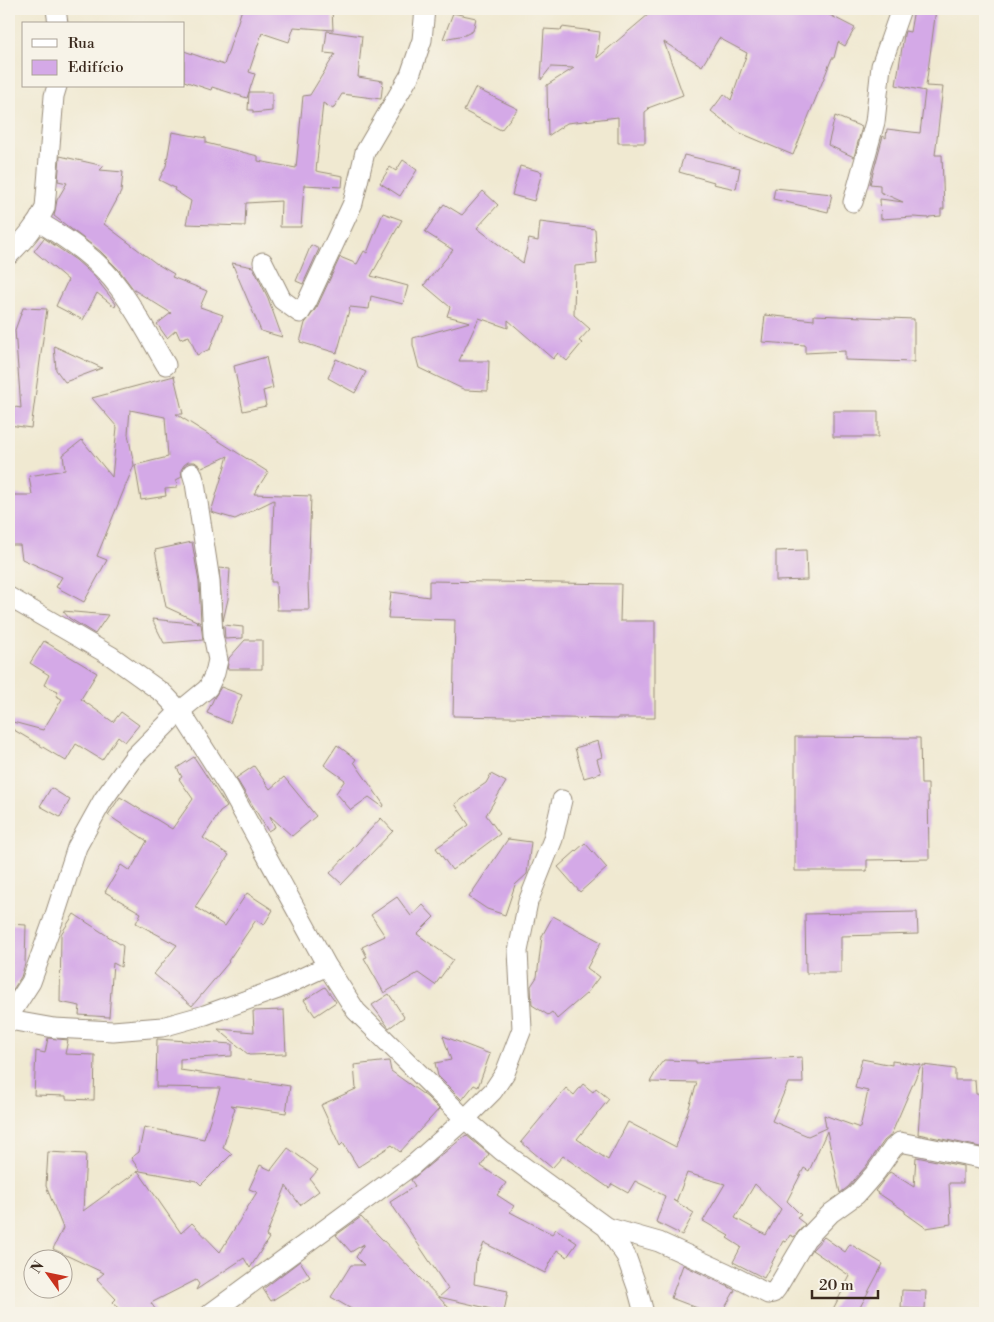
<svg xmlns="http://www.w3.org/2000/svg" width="994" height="1322" font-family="'Libre Bodoni',serif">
	<rect width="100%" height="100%" fill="#f7f3e8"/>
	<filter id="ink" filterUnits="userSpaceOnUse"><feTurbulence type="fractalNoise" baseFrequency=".02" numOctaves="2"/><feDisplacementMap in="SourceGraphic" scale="10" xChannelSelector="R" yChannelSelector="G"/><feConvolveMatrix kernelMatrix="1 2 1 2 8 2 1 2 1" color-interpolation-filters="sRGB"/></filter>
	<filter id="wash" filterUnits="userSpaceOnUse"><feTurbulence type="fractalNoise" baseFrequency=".0096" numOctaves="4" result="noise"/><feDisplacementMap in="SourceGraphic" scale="20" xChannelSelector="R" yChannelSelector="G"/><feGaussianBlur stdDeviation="1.12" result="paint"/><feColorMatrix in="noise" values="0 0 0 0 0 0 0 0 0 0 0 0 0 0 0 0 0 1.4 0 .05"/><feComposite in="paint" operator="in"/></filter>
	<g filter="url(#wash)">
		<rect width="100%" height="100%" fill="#f0e9d1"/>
		<g id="blocks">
			<path fill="#d4a9e7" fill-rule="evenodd" d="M242,9H332L333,30L294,27L289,42L262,33L249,72L255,74L249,92H272V111L253,113V110H248L249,92L247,98L212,87L211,90L184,81V51L224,65Z
				M655,9H818L855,28L845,46L838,42L834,58H832L793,155L738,132L711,111L724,94L731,100L747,53L719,38L702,66L664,42L683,95L648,108L649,109L645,112V143H618V117L567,123L548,136L547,85L574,68L551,67L541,80L544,29L561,30L562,27L600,32L597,58Z
				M914,9H936L926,86L943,87L935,155H942L944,209H941V216L929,217V218L913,217L881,219L880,199L903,202L880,192V185L870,184L883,136L886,138L887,129L920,133L925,91L896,85L904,35L905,31L910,32Z
				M453,13L476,18L473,31L465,35L443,39Z
				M327,31L362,36L358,77L383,81L381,99L342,94L333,109L323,103L316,171L343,176L342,187L304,185L301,227H280L281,201L246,203L245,226L186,224L191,201L174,190L175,188L159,180L166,166L172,132L206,138V143L258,156V161L296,168L303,96L310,95L335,54L324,53Z
				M475,88L518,109L501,130L464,111Z
				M835,116L862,127L854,157L828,145Z
				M684,155L740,168L736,189L713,184L714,182L679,172Z
				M60,156L104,166L100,170L123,172L121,192L104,224L157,264L174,274L172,277L207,291L200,307L223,315L210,349L197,355L189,336L180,339L176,330L167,338L157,324L171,313L134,290L119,270L100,251L54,216L57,200L67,183L58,181Z
				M403,160L417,170L400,196L380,183L390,167L396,171Z
				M520,166L542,172L534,201L512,195Z
				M775,188L832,194L828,212L773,199Z
				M483,191L498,205L477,228L523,263L529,239L538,241L540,222L595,229L597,264L575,266L574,315L590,329L579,341L582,343L567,361L558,353L553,359L508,320V328L479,318L459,361H489L488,391L465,390L419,368L413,345V338L470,322L447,316L450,307L424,285L453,250L425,232L444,204L462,215Z
				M383,213L402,220L371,276L408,286L403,304L371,296L369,309L350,307L337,353L300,342L305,323L317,307L340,257L357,264L364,251L367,253Z
				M44,238L76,260L94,276L116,304L115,307L97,293L83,320L56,306L68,280L34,251Z
				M311,245L319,249L303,284L296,281Z
				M232,263L253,267L268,298L282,337L261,331Z
				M23,308L47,309L31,428L9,425V406L21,408L15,330Z
				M765,315L814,320V315L914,319V362L845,360V351L805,353V345L762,342Z
				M54,346L102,368L65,382L56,370Z
				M266,357L273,388L263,391L266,406L243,411L234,366Z
				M336,359L366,372L355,393L328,378Z
				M174,376L183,414H176L268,472L254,494L311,496L308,582L309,610H277L276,582H271L274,500L235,519L211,512L228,456L202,468L195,462H188L184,465L181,470L182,477L176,480L177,488L165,489L166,496L141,500L135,465L168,457L165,417L130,410L128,434L134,465L97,556L107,560L84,602L56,587L62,577L22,559L20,545H9V495H32L29,476L65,470L63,455L82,440L112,477L117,427L92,398Z
				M833,411H878V437H833Z
				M192,542L199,582L201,623L166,607L155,550Z
				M806,550L807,580L776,581V551Z
				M219,568L230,569L228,599L223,621Z
				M429,581L621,584L620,621H655V718H617V719L453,716L455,620L388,618L391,592L429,597Z
				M63,611L108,615L95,634L69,618Z
				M152,619L201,624L203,640L164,643Z
				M224,625L243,627V638L225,639Z
				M245,640H262V669H227L229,658Z
				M44,641L97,673L81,699L113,722L121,712L139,725L125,742L118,736L102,760L76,744L66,761L9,727V721L43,730L62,699L56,696L58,691L44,685L49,675L30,663Z
				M221,687L242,695L230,723L207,713L214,698Z
				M795,737L920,738L921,784H928L929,859L867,860V871H795Z
				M598,741L602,757L597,759L601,773L584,778L575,748Z
				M337,745L356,759L354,762L384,805L383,807L369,797L351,810L336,793L345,780L324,765Z
				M194,757L227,807L220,812L203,838L229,855L195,907L225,926L247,893L273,910L264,925L256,920L228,961L229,962L192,1006L154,974L177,945L136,923L141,913L105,892L121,865L130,871L147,841L108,815L120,797L172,829L193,799L179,779L182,777L177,768Z
				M254,766L270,789L284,777L316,816L292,836L270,816L275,827L268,831L236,778Z
				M491,774L506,782L486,815L500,834L452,870L436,848L469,825L455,804L486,783Z
				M51,788L70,800L60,817L40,806Z
				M381,818L393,831L342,884L330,873Z
				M508,839L531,842L527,874L515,885L505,915L487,909L469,897Z
				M585,843L607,868L580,892L558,867Z
				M397,897L411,916L423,905L434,917L417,934L453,960L435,985L418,973L384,993L364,958L367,957L362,947L385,936L371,915Z
				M917,912L918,934L841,936V973H806L805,914Z
				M74,914L123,946L121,967L113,963L109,1017L79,1015L80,1006L60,1002L61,934Z
				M553,916L601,942L587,968L599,977L587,993L557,1019L552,1012L548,1015L532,1005L531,986L537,977L542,936Z
				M9,924L26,925L25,964L21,977L9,996Z
				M325,987L336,1002L315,1016L304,1000Z
				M389,994L404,1017L389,1028L372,1005Z
				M284,1010L286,1054L249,1055L218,1029L254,1032L253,1011Z
				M443,1036L490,1054L478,1087L474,1085L462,1100L438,1076L435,1063L451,1060Z
				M48,1038L68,1040L65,1054L95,1055L94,1100L66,1099V1096L34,1095L36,1051L45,1053Z
				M157,1039L232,1044V1056L180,1059V1070L290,1086L286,1113L231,1105L235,1108L223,1148L232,1154L201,1185L197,1181L140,1171L131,1158L139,1152L144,1127L204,1139L220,1088L156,1087Z
				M802,1057L803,1083H788L772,1121L808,1136L826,1128L824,1115L860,1128L868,1091L855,1088L862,1059L892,1065V1061L921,1065L891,1135L884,1141L867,1165L848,1187L840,1193L827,1131L809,1171L804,1168L787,1201L801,1215L797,1218L805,1224L794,1237L790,1235L786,1242L783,1241L764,1278L733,1262L741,1247L727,1238L729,1236L703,1221L725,1184L687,1173L676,1202L673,1200L694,1213L682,1235L656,1222L665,1196L635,1181L628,1193L612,1184L609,1188L563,1156L552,1168L521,1142L566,1088L574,1095L583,1084L593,1092L596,1088L609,1099L577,1139L608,1160L628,1122L676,1147L697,1083L650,1082L659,1066L664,1060L696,1061V1063ZM755,1184L781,1209L766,1235L735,1218Z
				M389,1061L391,1071L427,1097L439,1109L400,1152L392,1145L358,1167L343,1143L340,1146L321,1105L356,1089L354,1065Z
				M923,1065L955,1069V1080H975L976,1094L985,1095V1148L918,1134Z
				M466,1135L489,1154L481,1166L506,1183L497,1195L514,1206L510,1212L552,1234L556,1229L577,1243L567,1257L557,1250L545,1273L484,1243L476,1262L474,1284L508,1291L504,1312L439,1297L448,1289L390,1202L415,1186L411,1180Z
				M288,1148L318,1170L310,1179L319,1191L300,1205L286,1186L266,1236L269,1238L250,1268L244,1258L196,1290L199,1284L196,1280L151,1303L158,1313H122L113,1302L116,1299L97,1279L104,1273L53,1249L63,1228L46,1186L48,1152L86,1154L83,1211L138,1171L181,1233L192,1223L220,1252L257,1192L249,1189L260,1165L271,1170Z
				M916,1157L963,1166V1183H949L951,1224L926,1228L905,1213V1211L875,1191L890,1172L914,1187Z
				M361,1217L378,1235L454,1313H358L331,1297L351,1265H364L356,1257L364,1244L351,1252L336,1235Z
				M824,1237L845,1252L850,1244L883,1264L857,1313H831L850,1276L812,1250Z
				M300,1261L310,1277L271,1301L263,1289Z
				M683,1265L735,1290L722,1313H698L700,1309L671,1298Z
				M902,1290L926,1291L925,1309L901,1308Z"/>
		</g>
	</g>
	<g filter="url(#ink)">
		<use href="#blocks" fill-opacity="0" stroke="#968a78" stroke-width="1"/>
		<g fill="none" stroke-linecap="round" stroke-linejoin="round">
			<defs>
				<path id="minor" d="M56,9L58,24
					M853,202L875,122L881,66L901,9
					M39,222C69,240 99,260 119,288C137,312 151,340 166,365
					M9,255C24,240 36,227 45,208L54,96L57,86
					M263,262L282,300L300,313L307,302L353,203L365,152L410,75L422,40L425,9
					M9,597L111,656L164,694L180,711L230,789L327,966L356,1011L465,1119L502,1151L606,1227L626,1256L637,1287L644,1313
					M9,1016L31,982L53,921L77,847L103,800L134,757L180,711L208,688L215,673L218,660L213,635L210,581L195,483L192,473
					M9,1020L54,1028L113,1031L162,1027L205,1015L278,989L327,966
					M606,1227L659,1242L727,1273L768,1294L773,1293L777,1288L806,1239L831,1213L856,1195L876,1172L893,1148L900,1142L985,1159
					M211,1313L414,1164L465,1119L493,1091L505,1073L522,1029L518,951L528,902L553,839L562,800"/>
			</defs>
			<use href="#minor" stroke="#968a78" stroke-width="21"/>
			<use href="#minor" stroke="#fff" stroke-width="19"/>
		</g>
	</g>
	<rect width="994" height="1322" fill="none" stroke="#f7f3e8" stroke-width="30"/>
	<rect x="22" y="22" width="162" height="65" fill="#f7f3e8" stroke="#aca397"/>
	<rect x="32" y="39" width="25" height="8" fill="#ffffff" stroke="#aca397"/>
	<text x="68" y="48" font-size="15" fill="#3b2a1e">Rua</text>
	<rect x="32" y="60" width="25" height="15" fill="#d4a9e7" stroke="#aca397"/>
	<text x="68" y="72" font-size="15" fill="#3b2a1e">Edifício</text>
	<g transform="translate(48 1274) rotate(303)"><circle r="24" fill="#f7f3e8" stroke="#aca397"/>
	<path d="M0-4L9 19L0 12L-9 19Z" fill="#c8321e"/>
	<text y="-8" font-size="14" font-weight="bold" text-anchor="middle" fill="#3b2a1e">N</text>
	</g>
	<path d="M812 1290v8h66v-8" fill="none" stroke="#3b2a1e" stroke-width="2.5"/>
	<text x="819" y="1290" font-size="15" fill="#3b2a1e" stroke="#f7f3e8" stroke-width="4" paint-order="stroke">20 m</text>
</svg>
